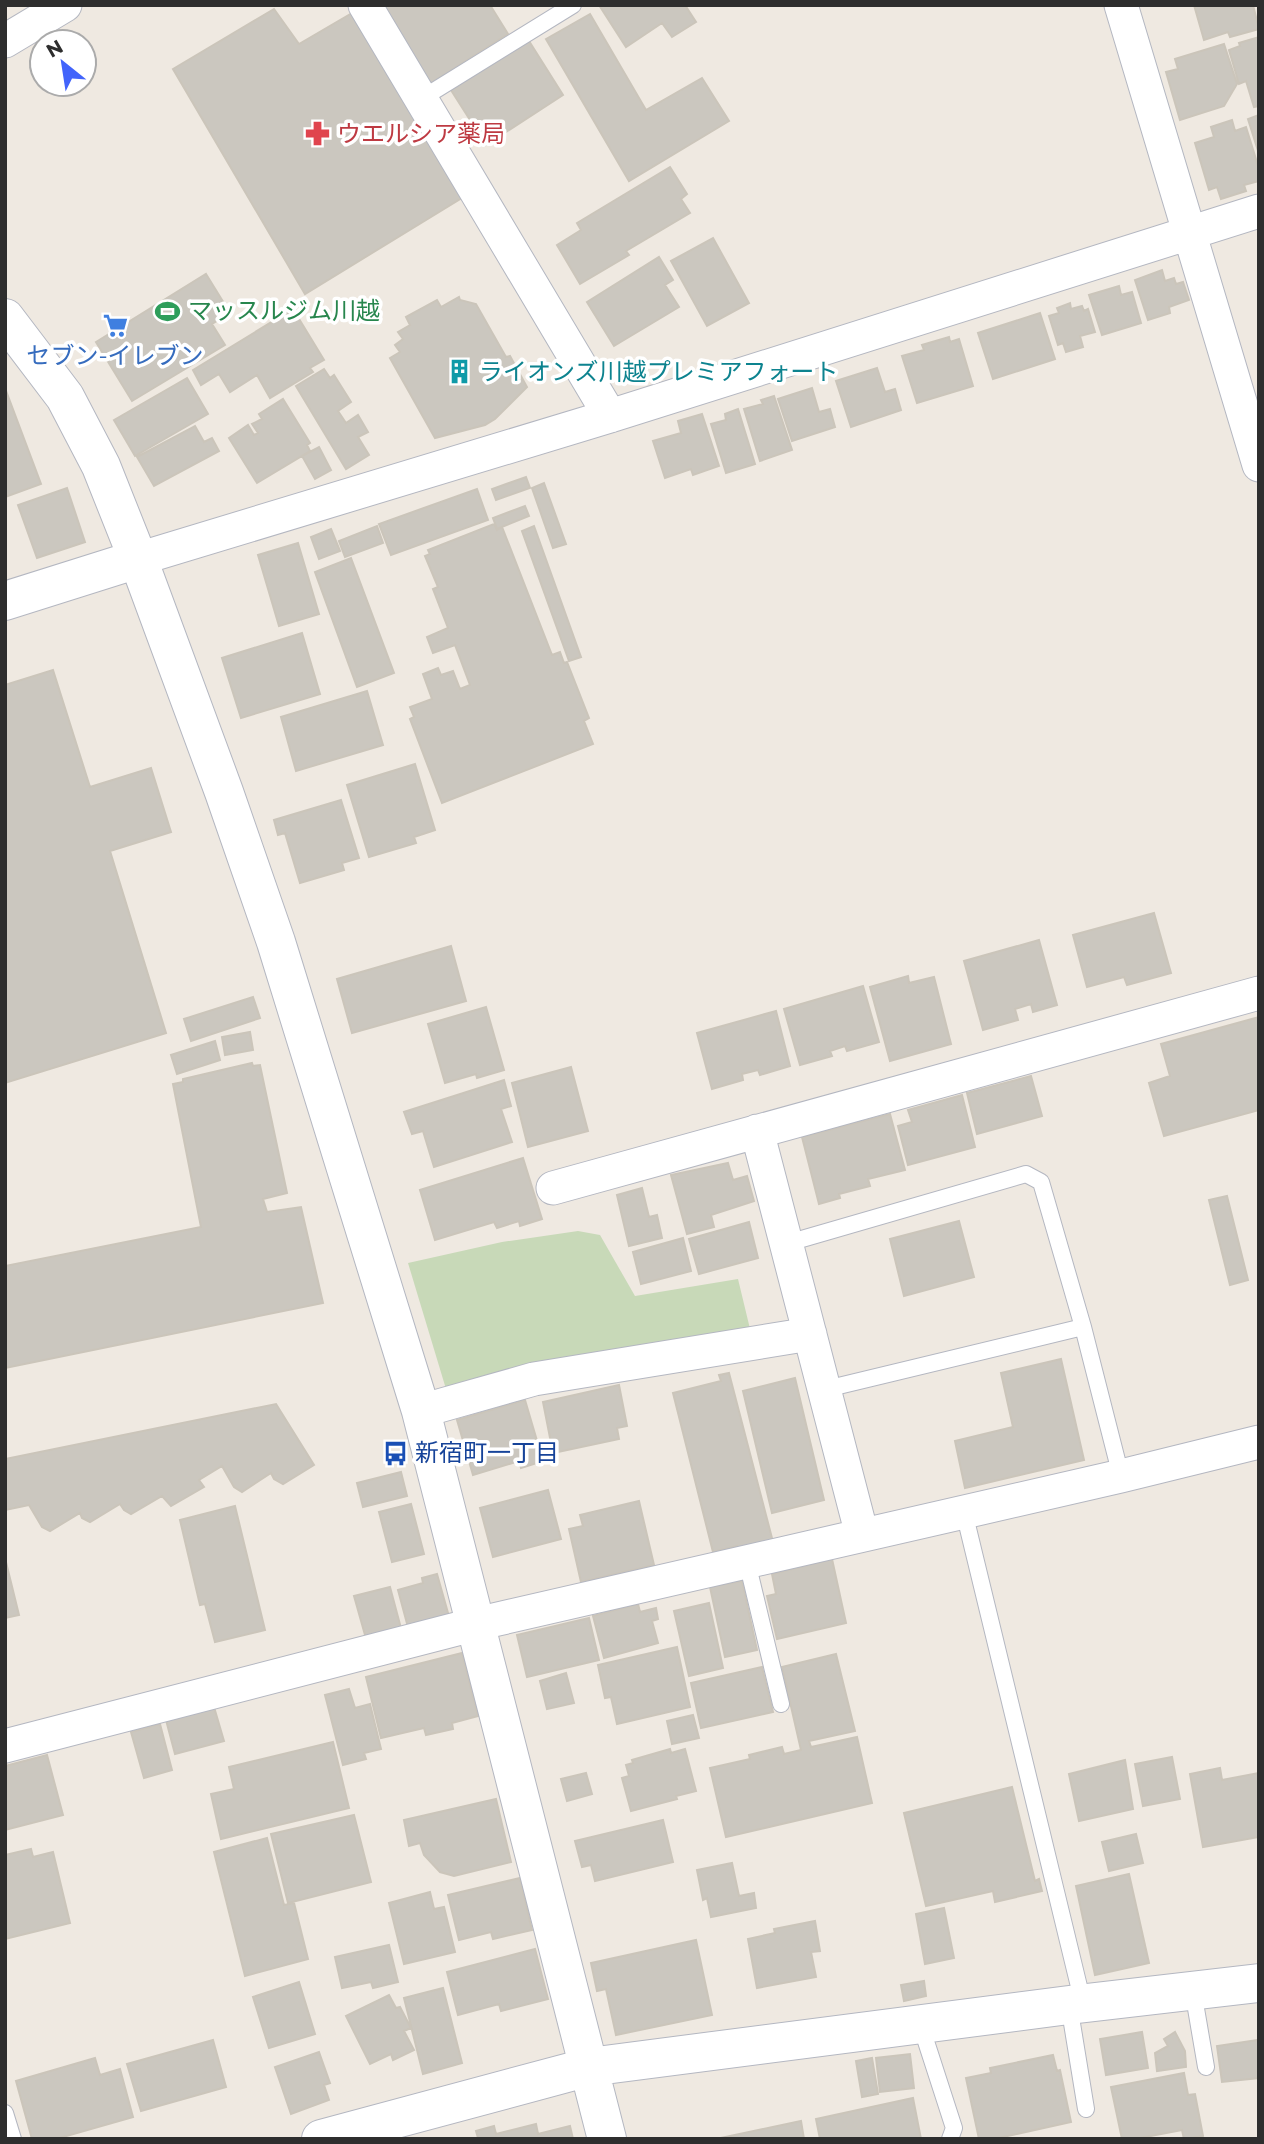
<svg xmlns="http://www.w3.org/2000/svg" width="1264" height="2144" font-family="Montserrat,'Noto Sans JP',sans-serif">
	<rect width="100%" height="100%" fill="#efe9e1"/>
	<path fill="#c8d9b8" d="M578,1231L600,1235L635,1296L738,1279L751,1333L446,1389L408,1263L502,1242Z"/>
	<path fill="#cbc7bf" stroke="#cbc5ba" stroke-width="2" d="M381,5H490L508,34L428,85Z
		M599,5H685L696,22L672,37L662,23L626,47Z
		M1194,5H1253L1259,29L1230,37L1228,32L1204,40Z
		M274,9L299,44L352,13L462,198L305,294L173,69Z
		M590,14L646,110L702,78L729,121L629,181L546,39Z
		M1259,37V106L1254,107L1246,81L1239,84L1229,50L1240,46L1239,43Z
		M529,41L563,95L486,145L451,90Z
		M1224,44L1237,84L1224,106L1180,120L1166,72L1178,69L1175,59Z
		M1259,115V154L1248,119Z
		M1232,120L1235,131L1246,127L1259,169V181L1244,185L1246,191L1221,199L1217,187L1209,190L1195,143L1214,137L1211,127Z
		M670,167L687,194L681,199L690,213L626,251L629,255L580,284L557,245L581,230L577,223Z
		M713,238L749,303L707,326L671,261Z
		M659,257L673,280L665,285L679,307L614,346L587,302Z
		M1162,270L1165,281L1174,278L1176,284L1183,282L1189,300L1169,307L1170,313L1148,320L1135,280Z
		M206,274L230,313L212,324L225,345L132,401L96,342Z
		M1119,286L1121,295L1132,292L1141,323L1102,335L1089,295Z
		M459,297L460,300L476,304L506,357L510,356L527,387L495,419L485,425L435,438L390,358L400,352L395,345L403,339L398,332L410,325L406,317L437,300L441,307Z
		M1070,303L1071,309L1082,306L1084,311L1088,309L1095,332L1080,336L1083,347L1066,352L1063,343L1058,345L1049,316L1059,313L1057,308Z
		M293,309L324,360L310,368L313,372L270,398L257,375L230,392L219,374L201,385L193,370Z
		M1040,313L1055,359L993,379L978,333Z
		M949,337L950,342L959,339L973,386L917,403L902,356L924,350L922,345Z
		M877,368L885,392L895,389L901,410L851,427L836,381Z
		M324,369L330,378L334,375L351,402L338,411L346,423L358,415L368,432L358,437L369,455L346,469L296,386Z
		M187,378L208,414L135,456L114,420Z
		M5,388L41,484L5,497Z
		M812,388L819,412L830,409L835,427L792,441L778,399Z
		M774,396L792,450L760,461L744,409L763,404L761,400Z
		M283,399L310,443L307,445L310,451L257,483L229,438L248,425L254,435L258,433L252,424L262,419L259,414Z
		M738,409L755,464L726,473L711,424L726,420L725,414Z
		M702,414L719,466L693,475L691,469L665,478L653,441L681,433L678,421Z
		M195,426L204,442L212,438L219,451L154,486L137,457Z
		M319,447L331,470L315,479L302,456Z
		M526,477L530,488L496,500L492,489Z
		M544,483L566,544L553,548L532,488Z
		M67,488L85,542L37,558L18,505Z
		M477,489L488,520L391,555L379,524Z
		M525,506L529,516L497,529L493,518Z
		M494,524L497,530L502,527L552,655L560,652L564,663L567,662L589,718L584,721L593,744L442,803L410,719L414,717L410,707L432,699L423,674L438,668L441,675L453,671L460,689L470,685L455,645L433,653L427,637L448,628L433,589L438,587L425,556L430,554L428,550Z
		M377,526L383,543L345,557L339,541Z
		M534,526L581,657L569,661L522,531Z
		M331,529L340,551L319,559L311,537Z
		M298,543L319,614L279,626L258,555Z
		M351,558L394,673L357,687L315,572Z
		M302,633L320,694L241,718L222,658Z
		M53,670L90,787L151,768L171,832L110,851L166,1033L5,1083V685Z
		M367,691L383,745L296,771L281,717Z
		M415,764L435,830L414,837L416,843L369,857L347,785Z
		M341,800L359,858L342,863L344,870L300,883L285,833L278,835L274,820Z
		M1154,913L1171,973L1127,985L1124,977L1087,987L1073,935Z
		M1039,940L1057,1005L1033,1012L1031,1004L1015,1009L1018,1020L983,1030L964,961Z
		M451,946L466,1001L352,1033L337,979Z
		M908,976L909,983L934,977L951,1044L890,1061L870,987Z
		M863,986L879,1042L847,1051L845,1046L830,1051L832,1056L800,1065L784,1009Z
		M253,997L260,1018L191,1041L184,1019Z
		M486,1007L504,1070L477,1078L476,1074L445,1083L428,1024Z
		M776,1011L790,1066L760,1075L758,1070L742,1074L743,1080L712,1089L697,1033Z
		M1259,1017V1110L1164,1136L1149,1083L1170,1076L1161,1044Z
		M250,1032L253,1050L225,1055L222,1037Z
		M215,1041L220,1060L177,1074L171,1055Z
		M252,1063L253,1066L260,1065L287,1193L263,1199L267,1212L301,1207L323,1303L5,1368V1266L201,1227L173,1084L183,1082V1079Z
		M571,1067L588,1131L528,1147L512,1083Z
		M1031,1076L1042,1116L977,1134L967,1093Z
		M504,1080L511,1106L501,1109L512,1142L434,1167L423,1131L412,1134L404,1112Z
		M962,1095L975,1147L908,1165L898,1126L912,1122L908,1110Z
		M890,1114L905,1170L868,1179L870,1186L839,1194L840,1198L819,1204L802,1137Z
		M523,1158L542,1219L520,1226L519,1221L497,1228L494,1222L435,1240L420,1190Z
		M728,1163L733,1180L747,1176L754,1201L711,1215L714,1227L687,1234L671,1175Z
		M642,1188L649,1217L657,1215L662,1238L629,1246L617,1195Z
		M1227,1196L1248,1280L1230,1285L1209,1200Z
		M959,1221L974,1277L904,1296L890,1239Z
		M749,1222L758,1258L699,1274L689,1239Z
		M683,1238L691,1271L641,1284L633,1252Z
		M1061,1359L1084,1460L965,1488L955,1441L1013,1427L1001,1373Z
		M729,1373L773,1542L738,1551L737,1546L713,1552L673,1393L721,1381L719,1375Z
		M795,1378L824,1500L772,1513L743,1391Z
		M619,1385L627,1426L617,1428L619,1439L553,1453L543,1402Z
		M525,1400L543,1461L521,1468L519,1461L473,1475L457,1420Z
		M276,1404L314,1465L283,1484L274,1479L271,1473L242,1492L234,1487L222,1466L199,1480L204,1487L171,1506L162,1496L131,1514L124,1510L120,1504L90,1522L82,1518L80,1513L50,1531L42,1527L29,1505L5,1510V1459Z
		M401,1472L407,1496L363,1507L357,1483Z
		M548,1490L561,1539L493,1557L480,1508Z
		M639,1501L654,1565L581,1582L569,1529L583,1526L580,1515Z
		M411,1504L424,1554L392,1562L379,1512Z
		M235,1506L265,1630L215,1642L205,1604L200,1605L180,1520Z
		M5,1558L19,1615L5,1618Z
		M832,1559L846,1623L777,1639L767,1596L776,1594L772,1574Z
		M437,1574L450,1620L409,1631L398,1590L423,1583L422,1578Z
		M742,1581L757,1650L725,1657L710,1587Z
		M390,1587L402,1632L367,1642L354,1596Z
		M709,1603L723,1668L689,1676L674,1611Z
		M638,1604L640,1612L656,1608L658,1619L652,1621L658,1643L604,1658L593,1616Z
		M589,1618L599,1660L527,1677L517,1635Z
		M677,1647L690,1707L617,1724L611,1697L605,1698L598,1665Z
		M462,1653L478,1716L452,1723L453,1729L426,1735L424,1728L381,1738L366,1677Z
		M836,1654L855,1731L809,1741L811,1747L857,1737L872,1803L726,1837L710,1768L750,1759L749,1755L782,1747L784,1754L801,1750L782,1667Z
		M762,1667L773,1712L701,1728L691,1683Z
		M566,1673L574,1703L547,1709L540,1681Z
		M349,1689L355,1708L370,1704L381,1749L364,1753L366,1759L343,1765L325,1695Z
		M214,1707L224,1741L175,1754L166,1720Z
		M693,1715L699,1738L672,1744L667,1721Z
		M160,1724L172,1770L144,1778L131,1732Z
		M333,1742L349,1808L221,1839L211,1794L234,1789L229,1767Z
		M670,1749L671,1753L685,1749L696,1791L676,1796L677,1799L631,1811L622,1778L629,1776L626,1765L633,1763L632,1760Z
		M47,1755L63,1815L5,1830V1766Z
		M1172,1757L1180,1799L1143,1806L1135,1764Z
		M1125,1760L1133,1809L1079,1821L1069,1774Z
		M1220,1768L1222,1780L1259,1773V1837L1203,1847L1190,1774Z
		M586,1773L592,1794L567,1801L561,1779Z
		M1012,1787L1035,1881L1039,1879L1042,1891L995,1902L993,1891L926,1906L904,1813Z
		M496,1799L511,1862L454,1876L440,1872L424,1855L420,1843L409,1846L404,1820Z
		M354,1815L371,1882L288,1903L271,1834Z
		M663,1820L673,1862L595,1881L591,1865L582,1867L575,1841Z
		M1136,1834L1143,1863L1109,1871L1102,1842Z
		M267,1838L284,1905L294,1903L308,1959L245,1976L214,1852Z
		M31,1849L33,1857L53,1852L70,1923L5,1939V1855Z
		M732,1863L739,1896L754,1893L756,1908L711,1917L707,1898L703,1900L697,1870Z
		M1129,1874L1149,1963L1095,1975L1076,1886Z
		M520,1878L532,1930L493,1939L491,1932L459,1940L448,1895Z
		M430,1892L434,1909L444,1907L455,1952L404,1964L389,1903Z
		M944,1908L954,1958L925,1964L916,1914Z
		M815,1921L820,1951L811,1952L816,1977L757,1988L748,1939L775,1933L774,1929Z
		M696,1940L712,2015L616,2035L606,1989L597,1991L591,1963Z
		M389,1945L398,1982L373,1988L371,1982L342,1988L335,1957Z
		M535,1949L548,1999L501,2011L499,2004L458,2015L447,1972Z
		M924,1981L926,1996L904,2001L901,1985Z
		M299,1982L315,2034L269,2048L253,1997Z
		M443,1988L462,2063L423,2074L404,1998Z
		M389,1995L396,2008L400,2007L411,2028L404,2031L414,2050L393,2060L391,2054L370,2064L346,2016Z
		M1142,2032L1148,2068L1106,2075L1100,2039Z
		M1175,2032L1185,2051L1186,2067L1157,2071L1155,2053L1168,2046L1164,2039Z
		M213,2040L226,2087L141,2111L127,2064Z
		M1258,2040L1259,2078L1222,2082L1217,2046Z
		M319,2052L330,2083L324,2085L329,2100L291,2114L275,2067Z
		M910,2054L914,2088L880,2092L876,2058Z
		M1053,2055L1057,2071L1060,2070L1071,2122L994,2139H979L966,2078L991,2073L990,2068Z
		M95,2058L100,2075L120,2069L133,2117L56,2139H32L16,2081Z
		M872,2058L878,2094L862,2097L856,2061Z
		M1184,2073L1188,2095L1195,2094L1203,2136L1184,2139L1182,2130L1135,2139H1122L1111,2087Z
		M913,2098L921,2139H820L816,2119Z
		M801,2121L804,2139H716Z
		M536,2124L538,2134L570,2126L573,2139H474L478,2138L476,2131L494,2126L496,2134Z"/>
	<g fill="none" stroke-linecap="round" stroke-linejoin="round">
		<defs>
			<path id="lane" d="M421,99L573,5
				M788,1243L1026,1174L1041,1182L1083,1327L1121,1476
				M826,1389L1083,1327
				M964,1512L1083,2003
				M747,1562L781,1704
				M1193,1991L1206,2067
				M1069,2005L1086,2109
				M921,2026L954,2128L950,2139
				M5,2113L13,2139"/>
			<path id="street" d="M365,5L610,416
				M1121,5L1259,465
				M5,41L65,5
				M138,559L610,416L1259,211
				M757,1131L862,1535
				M553,1188L1259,993
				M421,1411L534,1379L810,1334
				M5,1746L476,1624L1121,1476L1259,1442"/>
			<path id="secondary" d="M5,318L65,397L101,466L138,559L224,792L276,942L421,1411L607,2139
				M5,601L138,559
				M321,2139L589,2067L1069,2005L1259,1983"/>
		</defs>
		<use href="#lane" stroke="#b4b7c1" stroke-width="18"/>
		<use href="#street" stroke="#b4b7c1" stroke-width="35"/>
		<use href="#secondary" stroke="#b4b7c1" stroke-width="40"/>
		<use href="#lane" stroke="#fff" stroke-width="16"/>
		<use href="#street" stroke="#fff" stroke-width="33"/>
		<use href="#secondary" stroke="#fff" stroke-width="38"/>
	</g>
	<defs>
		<symbol id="pharmacy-bare" viewBox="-9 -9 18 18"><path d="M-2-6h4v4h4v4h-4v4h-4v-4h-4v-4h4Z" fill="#e0444e" stroke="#fff" stroke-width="2.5" paint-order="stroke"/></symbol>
		<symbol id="stadium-bare" viewBox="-9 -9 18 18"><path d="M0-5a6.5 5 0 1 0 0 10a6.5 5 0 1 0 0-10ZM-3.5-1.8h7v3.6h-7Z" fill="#2e9e5b" stroke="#fff" stroke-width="2.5" paint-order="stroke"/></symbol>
		<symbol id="supermarket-bare" viewBox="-9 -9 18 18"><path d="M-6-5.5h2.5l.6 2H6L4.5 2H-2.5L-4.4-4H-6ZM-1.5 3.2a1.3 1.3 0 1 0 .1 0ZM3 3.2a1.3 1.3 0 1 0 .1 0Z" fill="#3f7fe0" stroke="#fff" stroke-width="2.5" paint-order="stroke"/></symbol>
		<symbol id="building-bare" viewBox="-9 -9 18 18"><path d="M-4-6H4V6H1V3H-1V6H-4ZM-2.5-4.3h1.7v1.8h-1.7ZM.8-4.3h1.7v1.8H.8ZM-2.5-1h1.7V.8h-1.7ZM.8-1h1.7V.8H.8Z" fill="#0f9aa8" stroke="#fff" stroke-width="2.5" paint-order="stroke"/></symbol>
		<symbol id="bus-bare" viewBox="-9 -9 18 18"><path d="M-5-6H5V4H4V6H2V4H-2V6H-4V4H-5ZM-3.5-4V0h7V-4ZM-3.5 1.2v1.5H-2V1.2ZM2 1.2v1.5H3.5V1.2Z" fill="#1a4fb4" stroke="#fff" stroke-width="2.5" paint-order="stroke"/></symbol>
	</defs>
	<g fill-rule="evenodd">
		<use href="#pharmacy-bare" x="300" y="116" width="35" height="35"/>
		<use href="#stadium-bare" x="150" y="294" width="35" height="35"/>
		<use href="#supermarket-bare" x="98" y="308" width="35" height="35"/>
		<use href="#building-bare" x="442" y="354" width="35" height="35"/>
		<use href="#bus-bare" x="378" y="1436" width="35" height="35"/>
	</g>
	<g text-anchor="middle" stroke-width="7" stroke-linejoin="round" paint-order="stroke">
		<g font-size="24" fill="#be3a42" stroke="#fff" text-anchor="start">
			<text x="337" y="142">ウエルシア薬局</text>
		</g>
		<g font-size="24" fill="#27864d" stroke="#fff" text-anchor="start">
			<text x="188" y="319">マッスルジム川越</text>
		</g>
		<g font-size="24" fill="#366cbe" stroke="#fff">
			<text x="115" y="364">セブン-イレブン</text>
		</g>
		<g font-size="24" fill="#0d838f" stroke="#fff" text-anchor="start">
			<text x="479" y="380">ライオンズ川越プレミアフォート</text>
		</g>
		<g font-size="24" fill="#164399" stroke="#fff" text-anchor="start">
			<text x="415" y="1461">新宿町一丁目</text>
		</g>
	</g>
	<rect width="1264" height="2144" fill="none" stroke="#2e2e2e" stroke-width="14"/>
	<g transform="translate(63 63) rotate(330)"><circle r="33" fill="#ffffff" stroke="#ababab" stroke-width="2"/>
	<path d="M0-5L12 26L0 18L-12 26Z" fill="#4264fb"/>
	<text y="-10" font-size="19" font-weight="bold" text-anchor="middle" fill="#2e2e2e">N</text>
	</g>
</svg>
